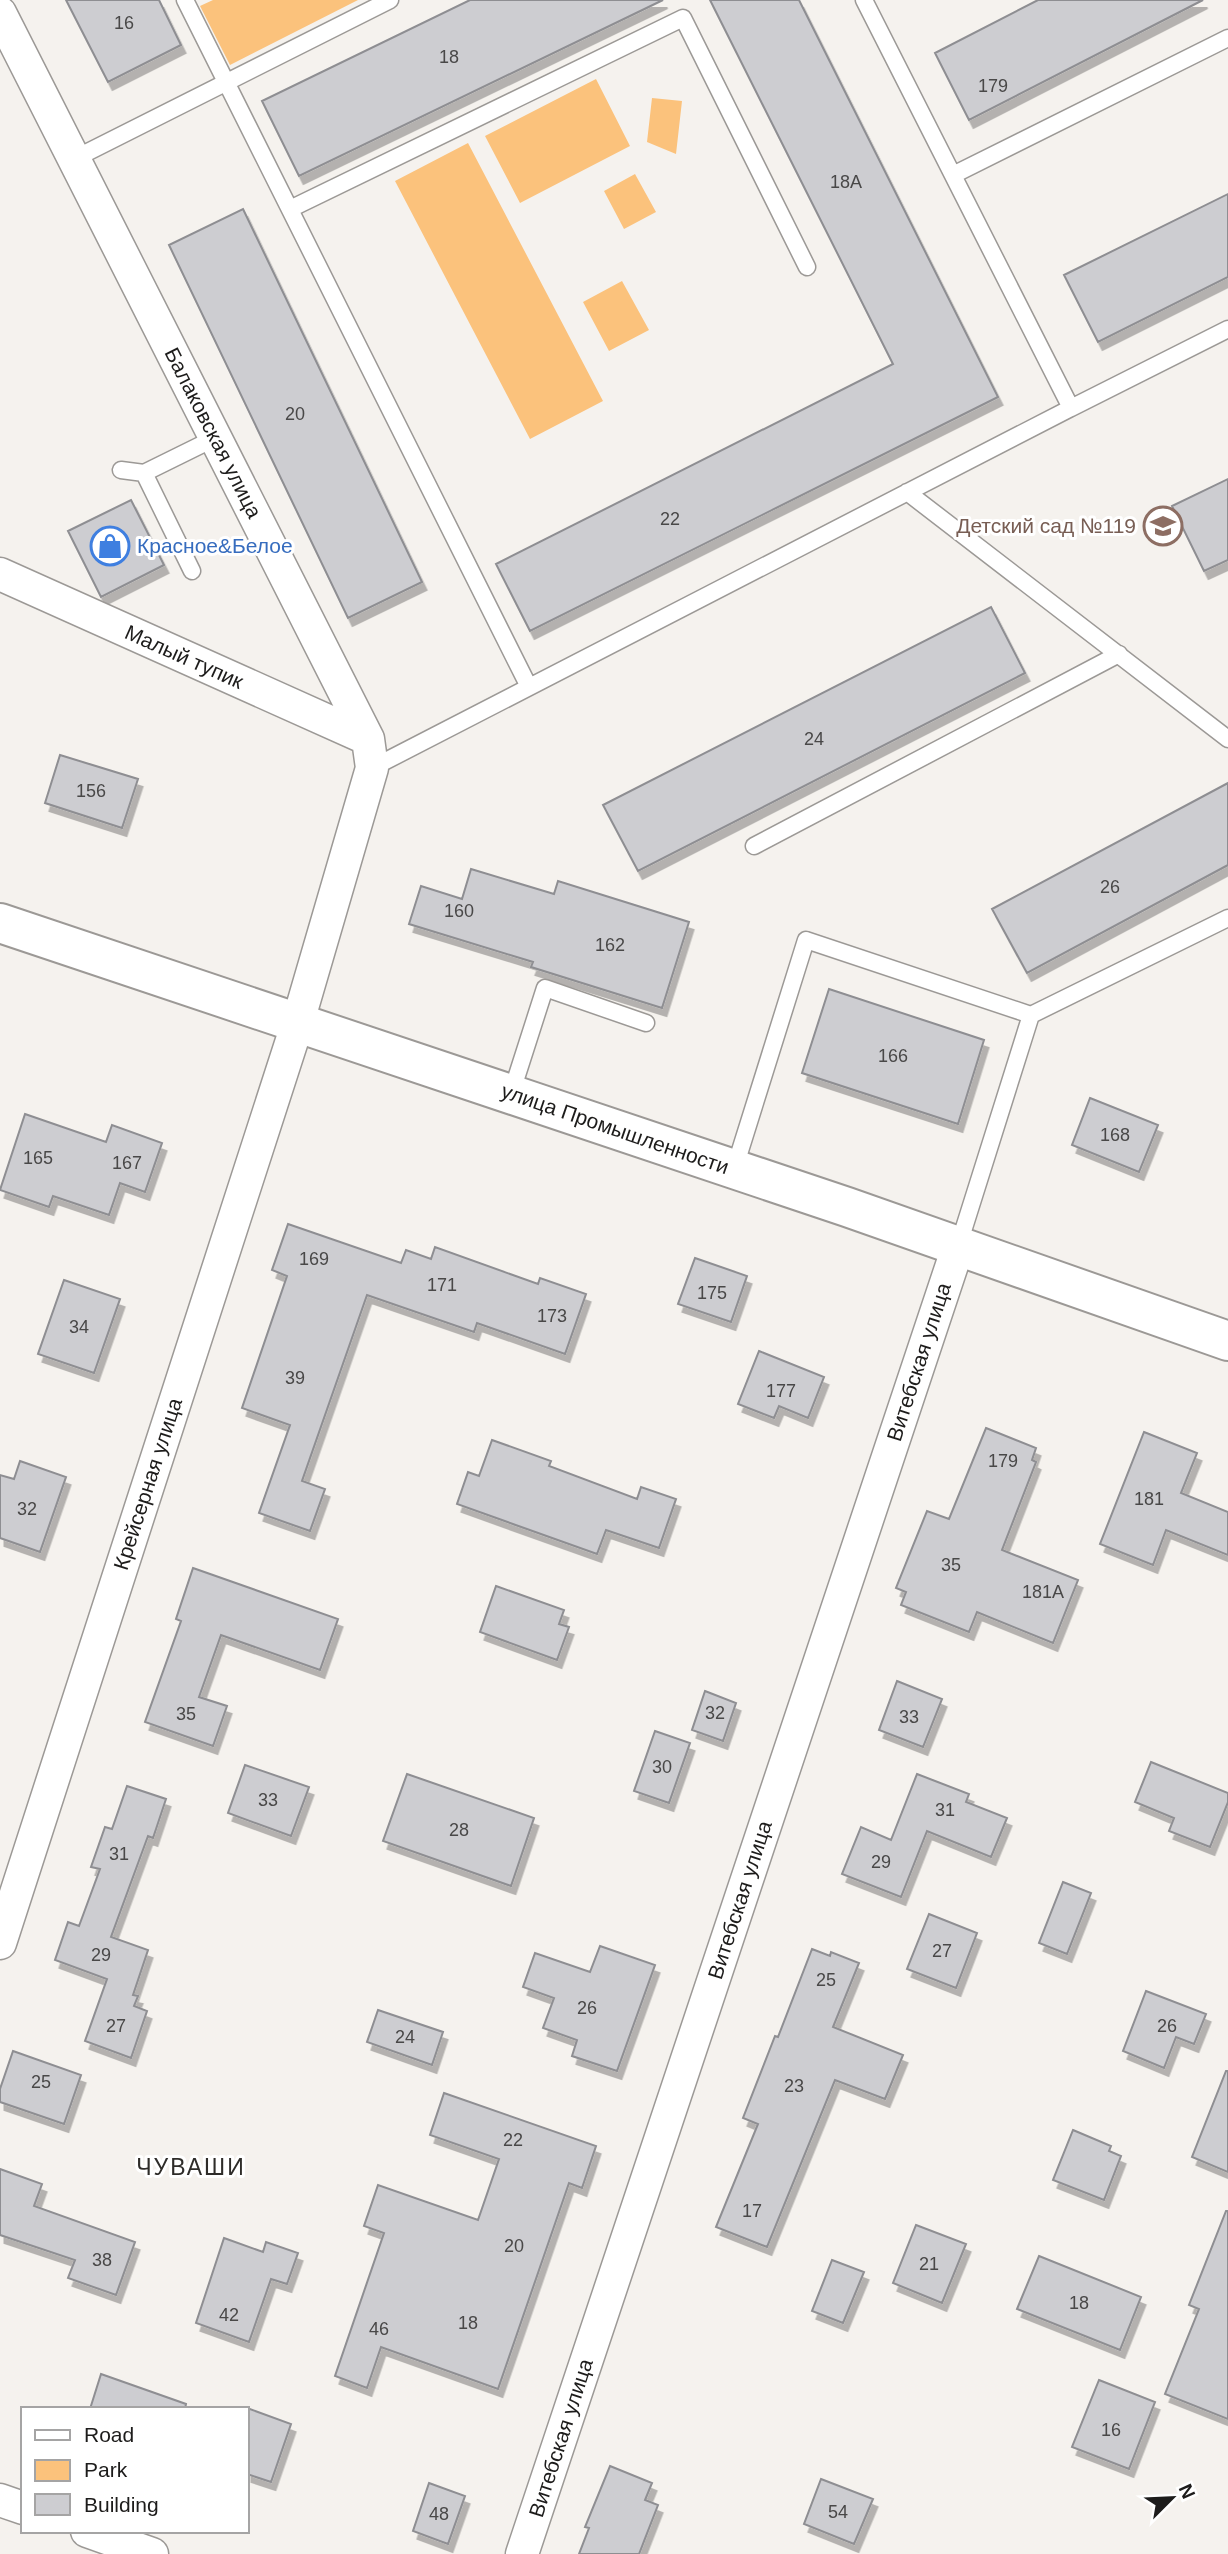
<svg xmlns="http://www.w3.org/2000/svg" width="1228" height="2554" font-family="Arial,sans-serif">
	<defs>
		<filter id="shadow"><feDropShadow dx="4.5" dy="8" stdDeviation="0" flood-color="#0004"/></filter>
	</defs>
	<rect width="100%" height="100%" fill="#f5f2ee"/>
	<path fill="#fbc27c" d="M213,0H358L230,65L200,6Z
		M596,79L630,146L520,203L485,136Z
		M652,98L682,101L676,154L647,142Z
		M468,143L603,401L530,439L395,181Z
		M635,174L656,212L624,229L604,191Z
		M622,281L649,330L609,351L583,302Z"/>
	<path fill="#cdcdd1" stroke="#8e8e92" stroke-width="2" filter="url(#shadow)" d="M66,0H159L181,45L108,82Z
		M470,0H663L299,176L262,101Z
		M710,0H799L998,397L530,631L496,564L893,364Z
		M1038,0H1203L969,120L935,53Z
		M1228,194V277L1098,342L1064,275Z
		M243,209L422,582L348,618L169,245Z
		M1228,479V560L1204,571L1172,506Z
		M131,500L164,565L101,597L68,531Z
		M991,607L1025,673L638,871L603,805Z
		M60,755L138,779L122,828L45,803Z
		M1228,783V865L1027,973L992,909Z
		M471,869L554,894L558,881L689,922L662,1008L531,967L533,962L409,924L421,886L462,899Z
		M829,989L984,1040L958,1124L802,1073Z
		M1090,1098L1158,1125L1139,1172L1072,1145Z
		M25,1114L106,1142L112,1125L162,1143L145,1192L120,1183L109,1215L53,1196L49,1207L0,1190Z
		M288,1224L401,1263L406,1250L431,1259L435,1247L538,1284L540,1278L586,1294L565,1354L477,1323L474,1332L367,1295L302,1481L325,1489L310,1531L259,1513L290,1425L242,1408L287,1276L272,1270Z
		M695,1258L747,1276L731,1322L678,1304Z
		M64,1280L120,1299L94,1373L38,1354Z
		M759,1351L824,1377L808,1418L779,1406L774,1418L738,1404Z
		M986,1428L1036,1448L1032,1460L1036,1462L1002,1550L1078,1580L1053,1643L977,1612L969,1632L901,1605L906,1592L896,1588L927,1511L949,1519Z
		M1144,1432L1197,1453L1181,1493L1228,1512V1555L1166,1530L1153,1565L1100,1544Z
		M492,1440L551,1461L549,1466L637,1499L641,1487L676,1499L659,1548L606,1530L597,1554L457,1504L468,1472L479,1476Z
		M20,1461L66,1477L40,1552L0,1538V1475L14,1479Z
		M193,1568L338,1619L320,1670L221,1635L199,1697L227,1706L213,1746L145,1722L181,1621L176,1619Z
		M496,1586L564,1610L559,1624L569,1627L557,1660L480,1632Z
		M897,1681L942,1699L923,1747L879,1730Z
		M705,1691L736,1703L723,1741L692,1730Z
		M655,1731L690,1743L669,1803L634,1791Z
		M1151,1762L1228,1793V1802L1210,1847L1169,1831L1174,1818L1135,1802Z
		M245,1765L309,1787L291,1836L228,1813Z
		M407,1774L534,1818L511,1886L383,1841Z
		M917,1774L969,1794L966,1802L1007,1818L991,1857L927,1831L901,1897L842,1874L861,1827L891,1840Z
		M127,1786L166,1799L153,1838L148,1836L111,1937L148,1950L133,1995L138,1996L134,2006L147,2011L131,2058L85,2041L107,1979L55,1960L68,1922L79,1926L100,1869L91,1867L105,1827L112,1829Z
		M1063,1882L1091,1893L1067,1954L1039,1943Z
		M929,1914L977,1933L956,1988L907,1969Z
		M600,1946L655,1965L617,2071L572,2056L577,2040L543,2028L554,1998L523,1987L535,1953L590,1972Z
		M812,1949L830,1956L831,1952L859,1963L833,2027L903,2055L885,2099L835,2080L767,2247L716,2227L758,2124L743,2118L775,2036L778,2037Z
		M1146,1991L1206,2014L1194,2044L1176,2037L1164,2068L1123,2051Z
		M378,2010L443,2032L432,2065L367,2042Z
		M13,2051L81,2075L64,2124L0,2102V2089Z
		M1226,2071H1228V2172L1192,2157Z
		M444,2093L596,2146L582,2188L569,2183L498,2389L381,2347L367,2388L335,2376L384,2233L364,2226L378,2185L478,2220L499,2159L430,2135Z
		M1073,2130L1111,2146L1109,2151L1121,2156L1104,2200L1053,2180Z
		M0,2169L42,2184L34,2206L135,2242L116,2295L68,2278L75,2260L0,2235Z
		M1226,2211H1228V2419L1165,2394L1199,2309L1189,2305Z
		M916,2225L966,2244L942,2303L893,2283Z
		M224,2238L263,2252L266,2242L298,2253L287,2284L271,2279L249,2342L196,2323Z
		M1039,2256L1141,2297L1120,2350L1017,2309Z
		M832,2260L864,2272L843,2323L812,2311Z
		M101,2374L186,2404L185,2409H90Z
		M1099,2380L1155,2402L1129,2469L1072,2447Z
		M247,2408L291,2424L271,2482L247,2474Z
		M610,2466L652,2483L645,2500L658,2505L639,2554H579L589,2528L585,2527Z
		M821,2479L873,2499L854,2544L804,2524Z
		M429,2483L465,2496L448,2544L413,2531Z"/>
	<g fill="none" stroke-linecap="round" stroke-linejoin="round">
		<defs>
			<path id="lane" d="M185,0L529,687
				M864,0L1071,408L1228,329
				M74,159L390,0
				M953,175L1228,38
				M290,209L683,18L807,267
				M121,470L144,473
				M907,492L1228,739
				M192,571L144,473L215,438
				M372,768L1071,408
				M754,846L1119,654
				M511,1094L545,988L646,1023
				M734,1170L806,940L1031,1015
				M958,1247L1031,1015L1228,918"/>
			<path id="street" d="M0,13L368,739L372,768L297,1025L0,1943
				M0,574L368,739
				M0,2500L23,2508
				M87,2531L152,2554
				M522,2554L958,1247"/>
			<path id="secondary" d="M0,923L847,1207L1228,1341"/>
		</defs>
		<use href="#lane" stroke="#9c9996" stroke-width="19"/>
		<use href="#street" stroke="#9c9996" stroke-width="35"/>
		<use href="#secondary" stroke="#9c9996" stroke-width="42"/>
		<use href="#lane" stroke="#fff" stroke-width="16"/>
		<use href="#street" stroke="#fff" stroke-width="32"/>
		<use href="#secondary" stroke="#fff" stroke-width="38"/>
	</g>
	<defs>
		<symbol id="school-ring" viewBox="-11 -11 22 22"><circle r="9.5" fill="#fff" stroke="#8d6e63" stroke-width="1.5"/><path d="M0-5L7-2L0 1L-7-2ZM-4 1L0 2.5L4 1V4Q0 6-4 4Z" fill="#8d6e63"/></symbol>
		<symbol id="shop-ring" viewBox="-11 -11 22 22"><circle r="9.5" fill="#fff" stroke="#3f7fe0" stroke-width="1.5"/><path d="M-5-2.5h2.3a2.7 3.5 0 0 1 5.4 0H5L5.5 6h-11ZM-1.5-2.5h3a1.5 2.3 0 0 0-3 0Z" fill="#3f7fe0"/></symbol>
	</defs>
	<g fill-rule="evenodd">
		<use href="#school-ring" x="1141" y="504" width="44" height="44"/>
		<use href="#shop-ring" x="88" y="524" width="44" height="44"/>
	</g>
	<g text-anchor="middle" stroke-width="6" stroke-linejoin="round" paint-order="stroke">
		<g font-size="18" fill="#494848">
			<text x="124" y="29">16</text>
			<text x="449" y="63">18</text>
			<text x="993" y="92">179</text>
			<text x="846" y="188">18А</text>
			<text x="295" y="420">20</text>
			<text x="670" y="525">22</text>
			<text x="814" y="745">24</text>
			<text x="91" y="797">156</text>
			<text x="1110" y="893">26</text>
			<text x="459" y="917">160</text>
			<text x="610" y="951">162</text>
			<text x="893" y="1062">166</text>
			<text x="1115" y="1141">168</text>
			<text x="38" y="1164">165</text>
			<text x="127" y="1169">167</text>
			<text x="314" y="1265">169</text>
			<text x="442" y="1291">171</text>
			<text x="712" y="1299">175</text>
			<text x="552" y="1322">173</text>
			<text x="79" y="1333">34</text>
			<text x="295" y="1384">39</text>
			<text x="781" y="1397">177</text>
			<text x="1003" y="1467">179</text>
			<text x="1149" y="1505">181</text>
			<text x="27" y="1515">32</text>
			<text x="951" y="1571">35</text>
			<text x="1043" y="1598">181А</text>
			<text x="715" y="1719">32</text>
			<text x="186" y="1720">35</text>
			<text x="909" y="1723">33</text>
			<text x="662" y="1773">30</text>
			<text x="268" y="1806">33</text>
			<text x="945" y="1816">31</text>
			<text x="459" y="1836">28</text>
			<text x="119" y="1860">31</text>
			<text x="881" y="1868">29</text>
			<text x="942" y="1957">27</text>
			<text x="101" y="1961">29</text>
			<text x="826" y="1986">25</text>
			<text x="587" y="2014">26</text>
			<text x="116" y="2032">27</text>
			<text x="1167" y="2032">26</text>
			<text x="405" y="2043">24</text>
			<text x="41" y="2088">25</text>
			<text x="794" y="2092">23</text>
			<text x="513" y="2146">22</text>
			<text x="752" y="2217">17</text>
			<text x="514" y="2252">20</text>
			<text x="102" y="2266">38</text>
			<text x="929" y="2270">21</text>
			<text x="1079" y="2309">18</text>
			<text x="229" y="2321">42</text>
			<text x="468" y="2329">18</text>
			<text x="379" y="2335">46</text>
			<text x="1111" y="2436">16</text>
			<text x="838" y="2518">54</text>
			<text x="439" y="2520">48</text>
		</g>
		<g font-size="21" fill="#1d1c1b" stroke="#fff">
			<text transform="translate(213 433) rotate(63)" y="7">Балаковская улица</text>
			<text transform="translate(184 657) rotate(24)" y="7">Малый тупик</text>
			<text transform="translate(615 1129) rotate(19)" y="7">улица Промышленности</text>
			<text transform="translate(919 1362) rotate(-72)" y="7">Витебская улица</text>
			<text transform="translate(148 1484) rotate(-72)" y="7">Крейсерная улица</text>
			<text transform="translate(740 1900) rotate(-72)" y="7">Витебская улица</text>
			<text transform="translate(561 2438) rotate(-72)" y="7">Витебская улица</text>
		</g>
		<g font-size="21" fill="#785e54" stroke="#fff" text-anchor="end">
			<text x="1136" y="533">Детский сад №119</text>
		</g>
		<g font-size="21" fill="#366cbe" stroke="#fff" text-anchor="start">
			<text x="137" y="553">Красное&amp;Белое</text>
		</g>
		<g font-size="23" letter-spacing="2" fill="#2e2c29" stroke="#fff">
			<text x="191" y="2175">ЧУВАШИ</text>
		</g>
	</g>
	<rect x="21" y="2407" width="228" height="126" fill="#ffffff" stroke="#a5a4a4" stroke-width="2"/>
	<rect x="35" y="2430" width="35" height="10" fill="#ffffff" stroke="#a5a4a4" stroke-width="2"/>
	<text x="84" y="2442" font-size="21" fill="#1d1c1b">Road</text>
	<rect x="35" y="2460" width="35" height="21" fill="#fbc27c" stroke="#a5a4a4" stroke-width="2"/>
	<text x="84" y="2477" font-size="21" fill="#1d1c1b">Park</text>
	<rect x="35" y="2494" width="35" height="21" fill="#cdcdd1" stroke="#a5a4a4" stroke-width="2"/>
	<text x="84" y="2512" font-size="21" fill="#1d1c1b">Building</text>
	<g transform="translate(1172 2498) rotate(66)" stroke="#ffffff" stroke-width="5" paint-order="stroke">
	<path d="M0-5L12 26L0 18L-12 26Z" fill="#1d1c1b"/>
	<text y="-10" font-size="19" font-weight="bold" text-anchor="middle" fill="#1d1c1b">N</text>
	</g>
</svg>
